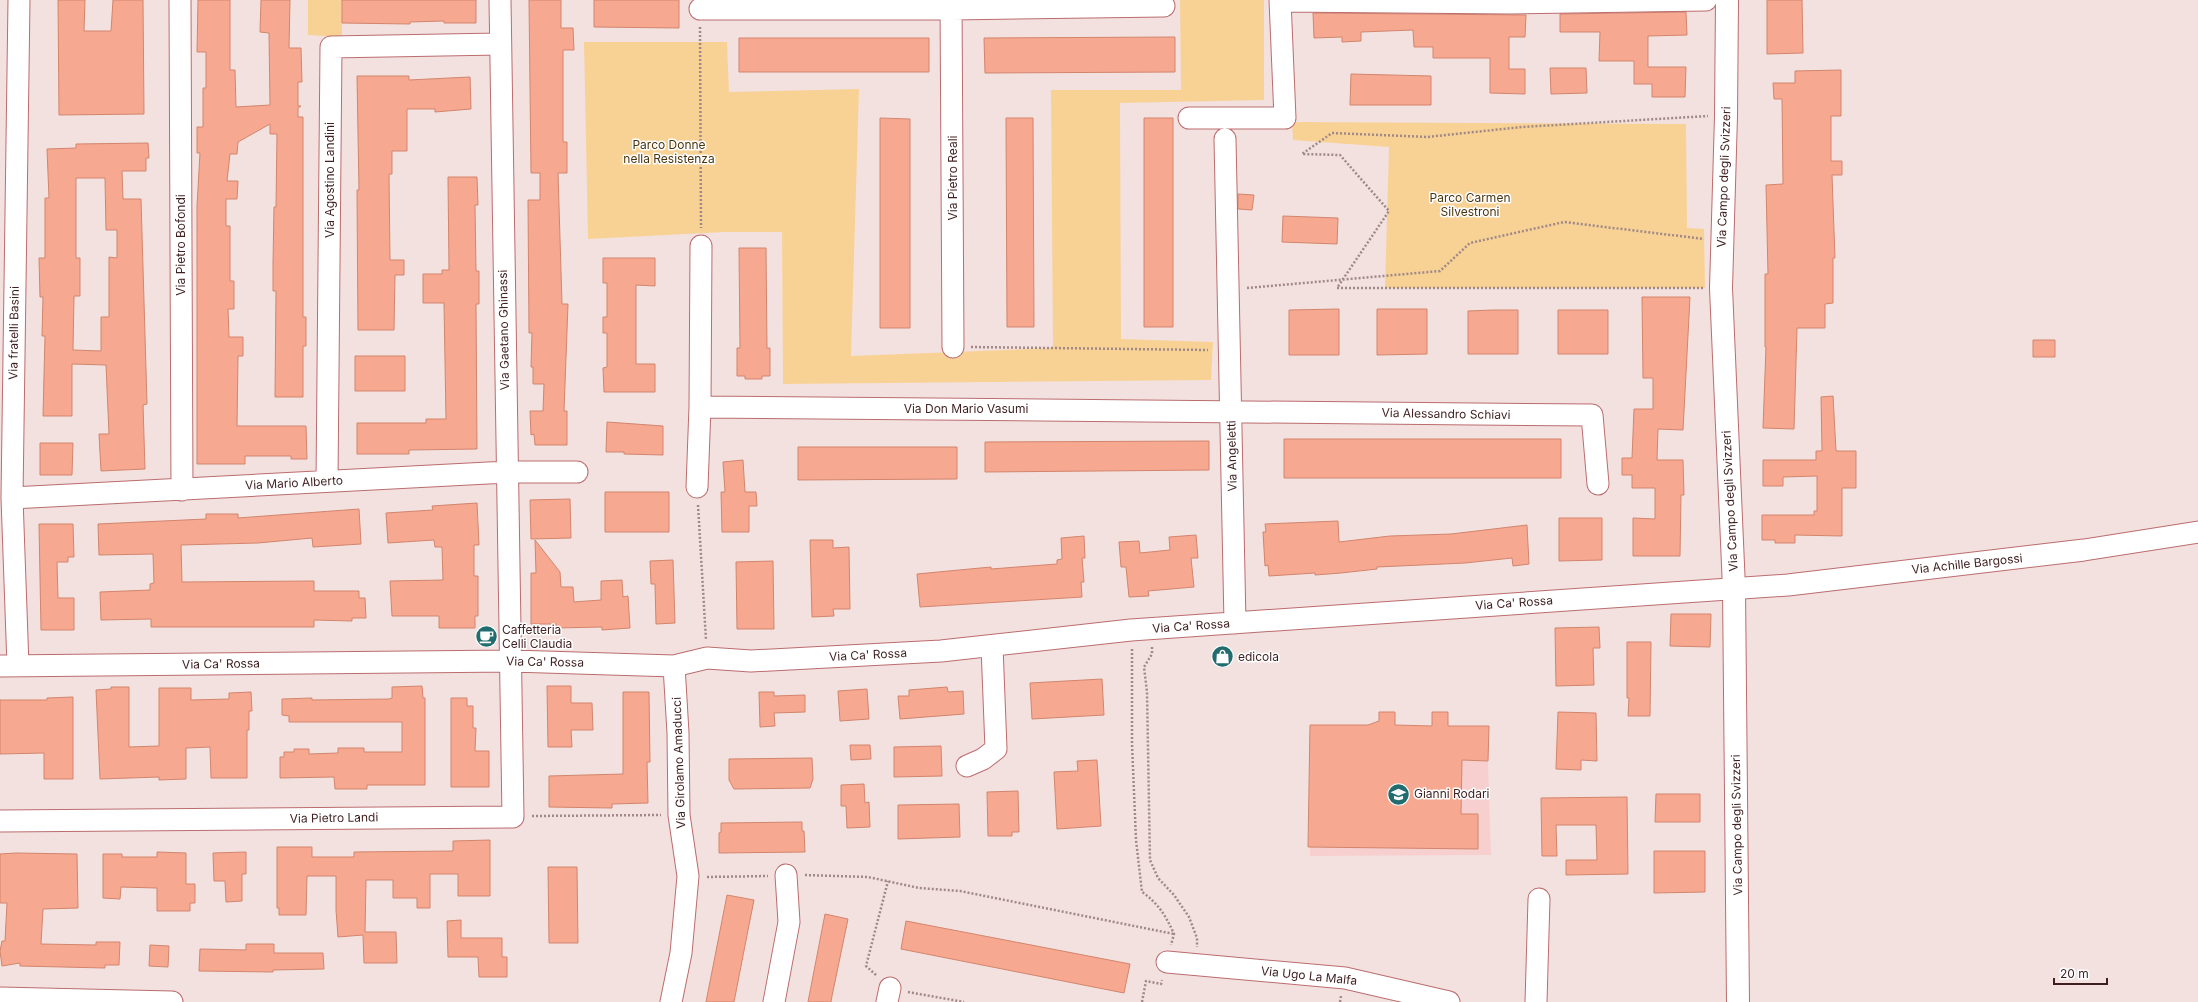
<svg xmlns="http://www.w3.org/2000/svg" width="2198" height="1002" font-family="Inter,sans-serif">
	<rect width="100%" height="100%" fill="#f3e1e0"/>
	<path fill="#f7cfcf" d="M1487,733L1491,855L1310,856L1309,734Z"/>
	<path fill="#f8d295" d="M308,0H342V37L308,35Z
		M1180,0H1264V100L1120,103L1121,339L1213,342L1211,380L783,384L782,232H725L588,239L584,42H727L729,92L859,89L851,356L1053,348L1051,90H1181Z
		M1292,122L1686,124L1687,228L1704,229L1705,288H1385L1389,147L1293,140Z"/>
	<path fill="#f6a990" stroke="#d2856d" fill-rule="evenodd" d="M58,0H85L84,31H111L113,0H143L144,114L59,115Z
		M198,0H230V70H235L236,107L270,105L269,33L260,32L261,0H290L289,48H301L302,82H298V106H301L298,108V117H303V317H306V346H303V397H275L276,291H273V264L274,207H276L277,134H270V124L238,142L237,154H230L227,181H238L237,199H226V226H230V281H234V309H228L229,337H243V356H238L237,426H306L307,459H291V456H245V464H197V206L200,153H197V127H203V88H206V52H197Z
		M342,0H476V23H444V21L410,22V24L342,23Z
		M529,0H561V28H573L574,50H563V142H567V173H558L562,304H568L564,411H567V445H535L534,434L531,435L530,411H543L544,384H533V367H531L532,333H529L528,200H540V173H531Z
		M594,0H679V28L594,27Z
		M1767,0H1802L1803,53L1767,54Z
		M1686,12L1687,35L1648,36V67H1686L1685,97H1652V84H1634V61H1599L1600,32H1560V14Z
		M1313,13L1526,15L1525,37H1509V69H1525V94L1490,93V58H1433V47H1414L1413,30L1361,32V41L1342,42V37L1314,38Z
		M1175,37V72L985,73L984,38Z
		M739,38H929V72H739Z
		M1550,68H1586L1587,93L1551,94Z
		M1841,70V116H1831V161H1842V175H1832L1835,258H1833V303L1825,304V328H1797L1794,429L1763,428L1766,347H1765V274H1768L1766,185L1783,184L1782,99H1774L1773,83H1795V71Z
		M1351,74L1431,76V105H1350Z
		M357,76H409V80L470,77L471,109L435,112V109H407V151H392V174H389L390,260H404V275H395L394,330H358L357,190H359Z
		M880,118L910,119V328H880Z
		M1006,118H1033L1034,327H1007Z
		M1144,118H1173V327H1144Z
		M148,143L149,158H146V171H122L123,199H141L147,404L143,405L145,469L101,471L99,434H109L106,365L72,364V416H43L45,336H42L43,297H40L39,258H45V198H49L47,149L76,148V144ZM76,178H105L106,230H117V258L109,257V317H101V351L73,350L74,296H80V258H76Z
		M448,177H477L478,205H475L476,271H479V304H476L477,449L409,450V454H357V423H426V419H446L444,303H423V274H442V270H449Z
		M1238,194L1254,195L1252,210L1238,209Z
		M1283,216L1338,218L1337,244L1282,242Z
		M739,248H766L767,348H770V376H762V379H745V376H737V348H740Z
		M603,258H655V286L636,285V364H655V392H604L603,368L607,367V333H603V317H607V283H603Z
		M1642,297H1690L1683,430L1658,429L1657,460H1683L1684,495H1681L1680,556H1633V518L1655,519V488H1632V475H1622V458H1632L1634,409H1653V378H1643Z
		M1339,309V355H1289V310Z
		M1377,309H1427V354L1377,355Z
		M1493,310H1518V354H1468V311Z
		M1558,310H1608V354H1558Z
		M2033,340H2055V357H2033Z
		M355,356H405V391H355Z
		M1833,396L1836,451H1856V488H1842V536L1795,535V543H1775V540H1762V515H1814V511H1817V476L1783,477V486H1763V460H1816V451H1822L1821,397Z
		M607,422L663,426V455L624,454V452H606Z
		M1284,439H1561V478H1284Z
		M1209,441V470L985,472V442Z
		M40,443H73L72,475H40Z
		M798,447H957V479L798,480Z
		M743,460L745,492H756L757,506H749V532H722L721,492H725L723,462Z
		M605,492H669V532H605Z
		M570,499L571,538L531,539L530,500Z
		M477,503L479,545H474V576H478V616H475V628H439V616H392L390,581L443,580L442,547H435L434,540L388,543L386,513L433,510L432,506Z
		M359,509L361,544L313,547L312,538L258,543L181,545L182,582L314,581V591H359V598H365L366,618H352V621L314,620V627H151V619L101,620L100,592L150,590V584L154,583L153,554L99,555L98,524L206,519V514H238V518Z
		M1559,518H1602V560L1559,561Z
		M1338,521L1339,542L1390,536L1451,534L1527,525L1529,564L1513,566L1512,558L1465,563L1377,567V569L1341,573L1315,575V573L1269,576L1268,565L1265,566L1263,532H1266L1265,524Z
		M39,524H73L74,557H68V562H57L58,598H74V630H41Z
		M1196,535L1198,558H1191L1194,587L1148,591L1149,596L1129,597L1126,567H1121L1119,542L1139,541L1140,553L1170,550L1169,537Z
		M1084,536L1085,558H1082L1084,582H1081L1082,597L920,607L917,574L991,567V569L1057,564V560L1062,559L1061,538Z
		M535,540L560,572L561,587H573L574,602L601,600V581L622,580L623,597L628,596L630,628L602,630V627L556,628V624H531V573H536Z
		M810,540H833V548L849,547L850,609H833L834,616L812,617Z
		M673,560L675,623L656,624L655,584H651L650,561Z
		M773,561L774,629H737L736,562Z
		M1671,614H1711L1710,647L1670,646Z
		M1599,627L1600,648H1593L1594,685L1556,686L1555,628Z
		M1627,642H1651L1650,716H1628L1629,698H1627Z
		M1102,679L1104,715L1032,719L1030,683Z
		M422,686L423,698H425V785H367V789H335L334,777L280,778V757H284V752H294V749H309V754L338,753V748H364V752H402V722H289V716L282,715V699L312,698V700L389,699L392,698V687Z
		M547,686H571V703H592L593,730H571L572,747H548Z
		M111,687H129V747L159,746V688H191V700L229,699V693L251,692L252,711H249V730H247V778H211L210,747L186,748V779L159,780V777L100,779L96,690L111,689Z
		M947,687L948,692L963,691L964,714L900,719L898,696H909V690Z
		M867,689L869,719L840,721L838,691Z
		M623,692H649L650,762H647L648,803L612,804V808L549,807V776L623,774Z
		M759,692H774V696L805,695V712L774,713L775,726L760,727Z
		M73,697V779H44V753L0,754V700H47V698Z
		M451,698H467V706H473V728H476L475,751H489V787H451Z
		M1379,712H1395V725L1432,726V712H1448V726H1489L1488,761L1462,760L1461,814H1478V849L1308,847L1310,725H1368L1379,721Z
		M1558,712L1596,713L1597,761L1581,760V770L1556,769Z
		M850,745H870L871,759L851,760Z
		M941,746L942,776L894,777V747Z
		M812,758L813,779L810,788L734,789L729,780V759Z
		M1097,760L1101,826L1057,829L1054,772L1078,771L1077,761Z
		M864,784L865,803L869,802L870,827L847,828L846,806H841V785Z
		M1018,791L1019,832H1012V836H988L987,792Z
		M1656,794H1700V822H1655Z
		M1627,797L1628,874L1566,875V860H1597L1596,825H1556L1557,856H1542L1541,798Z
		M959,804L960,837L898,839V805Z
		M802,822V831H804L805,852L719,853V833L721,832V823Z
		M490,840V896H458V874H430V908H417V898H393V880H366L365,932H396L397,963H364L363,935L338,937L336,910V876H307L306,915H279V908H277V847H312V857H354V852L453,851V841Z
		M1654,851H1705V892L1654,893Z
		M157,852L186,853V884H195V903H190V911H157V888L121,887L120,899L103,898V854H122V857H157Z
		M246,852V874H242V901L226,902L225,881H214L213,853Z
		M16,853L77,854L78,908L43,909L41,944L96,945V942H120L119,965H105V968L20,966V963L2,966L0,951L2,941H5L7,903H0V854Z
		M548,867H577L578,943H549Z
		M727,895L754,900L749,925L734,1002H706Z
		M825,914L848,919L832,996L831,1002H808Z
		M461,920V938H502V957H507V977H479L478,957H448L447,921Z
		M906,921L1130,964L1124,993L901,949Z
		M246,944H274V953H323L324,969L273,970V972L199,971L200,949L246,950Z
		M150,945L169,946L168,967L149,966Z"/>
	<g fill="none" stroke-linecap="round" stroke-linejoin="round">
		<defs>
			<path id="street" d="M180,0L182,490
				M951,0L953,347
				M1281,1L1511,3L1706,0
				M700,9H952L1164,6
				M1189,118H1285L1280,0
				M1225,139L1235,623
				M701,246L700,407L1592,415L1598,484
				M327,481L331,47L499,44
				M697,487L700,407
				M12,498L507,472H577
				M0,666L512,661L674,666L707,658L751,661L941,651L1131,630L1788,585L2084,550L2198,532
				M18,666L12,498L19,0
				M967,766L983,759L996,749L992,646
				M0,821L513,817L500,0
				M1167,962L1345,978L1449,1002
				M0,998L172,1002
				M671,1002L681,953L688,876L679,815L678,733L674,666
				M774,1002L789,922L786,875
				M887,1002L890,988
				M1536,1002L1539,899"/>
			<path id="secondary" d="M1727,0L1726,116L1721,288L1734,588L1738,1002"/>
		</defs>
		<use href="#street" stroke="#bb6c6e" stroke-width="23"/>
		<use href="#secondary" stroke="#bb6c6e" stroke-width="24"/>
		<path stroke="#a08888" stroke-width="2.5" stroke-dasharray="2 2" stroke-linecap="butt" d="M700,27L701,228
			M1247,288L1440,271L1470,243L1564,222L1704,239
			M1703,288H1337L1389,211L1340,155L1302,154L1332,133L1427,137L1522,127L1708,116
			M971,347L1208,350
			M698,505L706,640
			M1152,647V654L1144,667L1147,692L1150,860L1158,878L1174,895L1189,917L1197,938V947
			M1132,649V744L1136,840L1142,892C1158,903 1166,916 1174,934L1171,945
			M532,816L661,815
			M805,875L868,877L919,888L960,891L1174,934
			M707,877L768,876
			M876,975L866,966L888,881
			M908,992L964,1002
			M1142,1002L1146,981L1161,984L1162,980
			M1340,1002L1341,996"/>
		<use href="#street" stroke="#fff" stroke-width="21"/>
		<use href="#secondary" stroke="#fff" stroke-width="22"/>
	</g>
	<defs>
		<symbol id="cafe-disc" viewBox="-11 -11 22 22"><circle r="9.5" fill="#206c6f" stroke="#fff"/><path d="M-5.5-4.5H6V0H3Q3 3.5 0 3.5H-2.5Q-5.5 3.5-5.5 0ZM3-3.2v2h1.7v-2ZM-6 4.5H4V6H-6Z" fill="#fff"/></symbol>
		<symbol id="shop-disc" viewBox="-11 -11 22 22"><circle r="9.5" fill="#206c6f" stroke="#fff"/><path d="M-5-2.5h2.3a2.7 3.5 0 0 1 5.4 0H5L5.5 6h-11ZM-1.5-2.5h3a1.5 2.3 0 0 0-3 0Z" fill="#fff"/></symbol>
		<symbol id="school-disc" viewBox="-11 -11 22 22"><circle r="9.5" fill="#206c6f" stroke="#fff"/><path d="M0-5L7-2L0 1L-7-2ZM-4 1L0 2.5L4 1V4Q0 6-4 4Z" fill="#fff"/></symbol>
	</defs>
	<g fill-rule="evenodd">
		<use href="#cafe-disc" x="474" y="624" width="25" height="25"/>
		<use href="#shop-disc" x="1210" y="644" width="25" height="25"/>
		<use href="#school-disc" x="1386" y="782" width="25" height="25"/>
	</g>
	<g text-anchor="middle" stroke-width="3" stroke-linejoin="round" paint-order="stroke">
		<g font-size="12" fill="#4a340e" stroke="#fff">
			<text x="669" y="149">Parco Donne<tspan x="669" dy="14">nella Resistenza</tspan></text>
			<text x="1470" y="202">Parco Carmen<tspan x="1470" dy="14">Silvestroni</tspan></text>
		</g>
		<g font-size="12" fill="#3f1f20" stroke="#fff">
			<text transform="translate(1724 177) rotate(-88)" y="4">Via Campo degli Svizzeri</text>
			<text transform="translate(953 178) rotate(-90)" y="4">Via Pietro Reali</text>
			<text transform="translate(330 180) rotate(-90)" y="4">Via Agostino Landini</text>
			<text transform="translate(181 245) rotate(-90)" y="4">Via Pietro Bofondi</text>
			<text transform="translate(504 330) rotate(-91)" y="4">Via Gaetano Ghinassi</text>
			<text transform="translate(14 333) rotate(-89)" y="4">Via fratelli Basini</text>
			<text x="966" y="413">Via Don Mario Vasumi</text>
			<text transform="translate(1446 414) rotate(1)" y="4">Via Alessandro Schiavi</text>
			<text transform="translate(1232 456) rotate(-91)" y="4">Via Angeletti</text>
			<text transform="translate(294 483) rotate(-3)" y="4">Via Mario Alberto</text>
			<text transform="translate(1730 501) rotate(-93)" y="4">Via Campo degli Svizzeri</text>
			<text transform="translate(1967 564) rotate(-6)" y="4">Via Achille Bargossi</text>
			<text transform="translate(1514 603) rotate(-4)" y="4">Via Ca' Rossa</text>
			<text transform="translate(1191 626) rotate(-4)" y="4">Via Ca' Rossa</text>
			<text transform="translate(868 655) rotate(-3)" y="4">Via Ca' Rossa</text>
			<text transform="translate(545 662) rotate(1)" y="4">Via Ca' Rossa</text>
			<text transform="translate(221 664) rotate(-1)" y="4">Via Ca' Rossa</text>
			<text transform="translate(679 763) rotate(-92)" y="4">Via Girolamo Amaducci</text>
			<text transform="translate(334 818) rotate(-1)" y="4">Via Pietro Landi</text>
			<text transform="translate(1737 825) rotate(-91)" y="4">Via Campo degli Svizzeri</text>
			<text transform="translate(1309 976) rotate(6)" y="4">Via Ugo La Malfa</text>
		</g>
		<g font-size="12" fill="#3f1f20" stroke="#fff" text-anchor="start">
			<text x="502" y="634">Caffetteria<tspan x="502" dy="14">Celli Claudia</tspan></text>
			<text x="1238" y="661">edicola</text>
			<text x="1414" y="798">Gianni Rodari</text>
		</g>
	</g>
	<path d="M2054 978v6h53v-6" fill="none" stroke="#3f1f20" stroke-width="2"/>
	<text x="2060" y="978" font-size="12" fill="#3f1f20" stroke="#ffffff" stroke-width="3" paint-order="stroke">20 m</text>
</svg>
